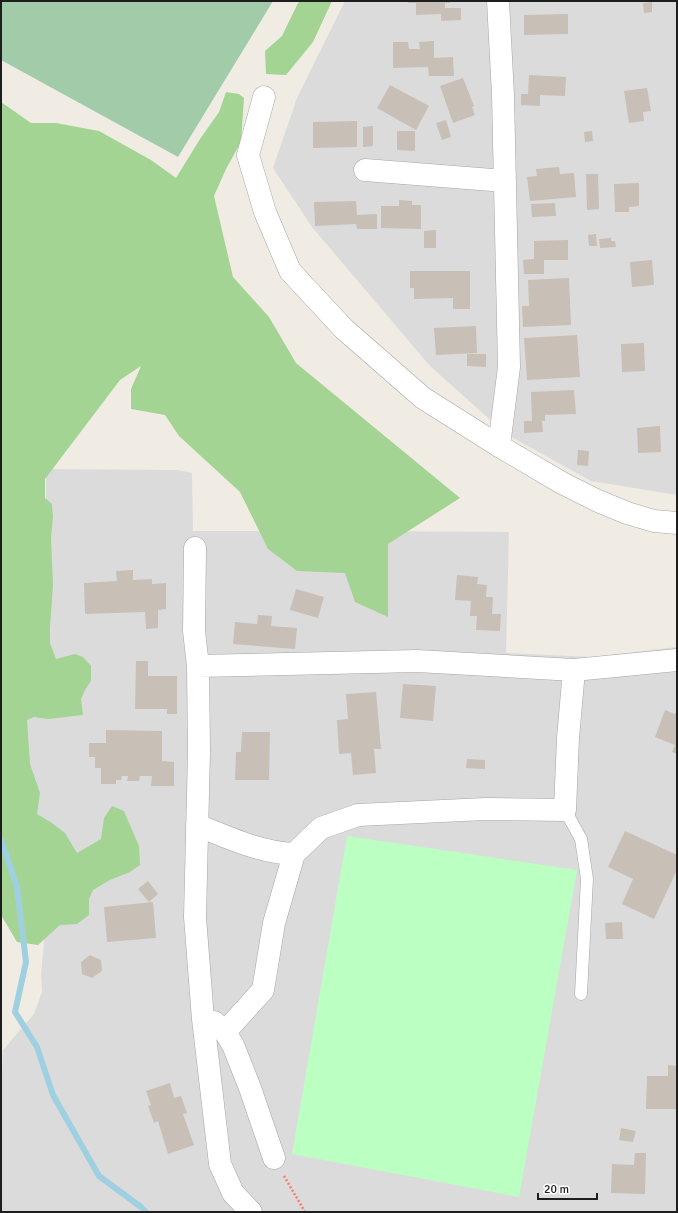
<svg xmlns="http://www.w3.org/2000/svg" width="678" height="1213" font-family="Signika,sans-serif">
	<rect width="100%" height="100%" fill="#f0ece3"/>
	<path fill="#dcdbdb" d="M345,1H677V495L591,481L506,434L430,366L312,227L273,168L297,98Z
		M46,469L177,470L192,473L193,531H341L509,532L506,653L592,657L677,647V1212H1V1091L3,1050L34,1014L42,992L41,973L47,914L30,826L24,708L46,693Z"/>
	<path fill="#a4d493" d="M300,1H332L313,42L286,75L266,74L265,51L282,36L298,3Z
		M226,92L239,94L244,98L241,142L226,169L214,196L233,277L269,317L296,363L460,498L388,544V617L355,602L345,573L297,571L268,549L240,492L179,436L165,415L131,409V389L141,366L120,380L45,479V498L52,504L53,517L51,538L53,585L50,628V643L56,659L75,654L83,657L91,666V681L85,690L81,699L83,715L48,719L34,717L27,720L30,764L40,793L37,814L52,823L65,833L77,853L101,839L104,818L112,806L124,811L139,846L140,865L130,872L110,880L93,890L89,899V915L77,924L60,925L38,945L17,942L1,915V102L31,123H56L99,131L151,160L176,178L200,139L219,112Z"/>
	<path fill="#a2cbaa" d="M1,1H273L178,157L1,60Z"/>
	<path fill="#bbffc3" d="M347,836L577,870L519,1197L292,1154Z"/>
	<g fill="none" stroke-linecap="round" stroke-linejoin="round">
		<path stroke="#9fd0e2" stroke-width="6" d="M1,840L17,887L26,962L15,1012L37,1047L53,1095L99,1176L141,1207L146,1212"/>
	</g>
	<path fill="#c8bfb6" d="M408,1H450V3H445V8H461V20L441,21V14L416,15V3H408Z
		M652,2V12L644,13L643,3Z
		M568,14V34L524,35V15Z
		M434,41V58L453,57L454,76H429L428,67L393,68V42H408L409,49H420L419,42Z
		M529,75L566,77L565,96L540,95V106L521,105V94H528Z
		M463,78L474,106L472,107L475,115L453,123L440,86Z
		M390,85L429,106L416,130L377,108Z
		M647,88L651,111L643,112L644,121L629,123L624,91Z
		M446,120L451,137L442,140L436,123Z
		M357,121V147L313,148V122Z
		M373,126V146L363,147V127Z
		M397,131H415V151L397,150Z
		M592,131L593,141L585,142L584,132Z
		M559,167L560,174L574,173L576,197L530,201L527,177L537,176L536,169Z
		M586,174H598L599,209L587,210Z
		M639,183V206L629,207V212H615L614,184Z
		M399,200L412,201V205H421V229L381,228V206H399Z
		M356,201L357,215L377,214V229H357L356,224L315,226L314,202Z
		M555,203L556,216L532,217L531,204Z
		M436,230V248H424V231Z
		M596,234L597,246H589L588,235Z
		M611,238V241H615L616,247L600,248L599,239Z
		M568,240V260H544V274H524L523,260L534,259V241Z
		M652,260L654,285L632,287L630,262Z
		M410,271H470V309H453V298L414,299V288H410Z
		M569,278L571,325L523,327L522,306H529L528,280Z
		M476,326L477,353L436,355L434,328Z
		M577,335L580,377L527,380L524,338Z
		M644,343L645,371L622,372L621,344Z
		M467,354H486V367L467,366Z
		M574,390L576,414L545,415V421H542L543,432L524,433V421H532L531,392Z
		M660,426L661,452L638,453L637,428Z
		M578,450L589,451L588,466L577,465Z
		M133,570V580L152,579V584L166,583V609L158,610V628L146,629L145,612L85,614L84,583L117,581L116,571Z
		M457,575L478,577L477,584L487,585L486,597H493L492,614H501L500,631L476,630L477,616H470L471,601L455,600Z
		M296,589L324,597L318,618L290,610Z
		M258,615L272,616L271,626L297,628L295,649L233,644L235,622L257,624Z
		M136,661H148V676H177V714H167V709H135Z
		M403,684L436,686L433,721L400,718Z
		M376,692L381,749H374L376,773L353,775L351,753L339,754L337,720L348,719L346,694Z
		M665,710L675,714L677,710V754L672,752L675,745L655,737Z
		M106,730L162,731V761L174,762V786H151L152,776H140L139,781H127L128,776H122L121,780H116V784H101V768H95V757H89V743H106Z
		M242,732H270L269,780H235L236,752H241Z
		M467,759L485,760V769L466,768Z
		M625,831L677,855V870L654,919L622,904L633,879L608,867Z
		M148,881L158,894L149,902L138,889Z
		M153,902L156,938L107,942L104,907Z
		M622,922L623,939H606L605,923Z
		M90,955L101,960L102,971L92,978L82,974L81,962Z
		M668,1065L677,1066V1109H646L647,1076H668Z
		M170,1083L174,1098L181,1096L187,1113L183,1114L194,1145L168,1154L158,1121L154,1123L148,1106L151,1105L146,1091Z
		M621,1128L636,1131L633,1142L619,1140Z
		M635,1153H646L645,1194L611,1193L612,1164L634,1165Z"/>
	<g fill="none" stroke-linecap="round" stroke-linejoin="round">
		<defs>
			<path id="lane" d="M565,810L581,839L587,879L581,994"/>
			<path id="street" d="M498,1L503,95L509,367L499,446
				M264,97L248,155L265,212L290,271L344,329L423,398L499,446L562,483L598,501L627,513L654,521L677,523
				M365,170L505,181
				M195,548L194,631L198,666L199,752L195,917L203,1019L220,1164L233,1193L251,1212
				M198,666L417,661L574,670L677,660
				M197,825C229,838 259,852 294,854
				M214,1022L225,1032L233,1045L250,1088L274,1158
				M225,1032L263,990L274,923L294,854L321,828L358,815L485,809L565,810L568,738L574,670"/>
		</defs>
		<use href="#lane" stroke="#a5a5a5" stroke-width="13"/>
		<use href="#street" stroke="#a5a5a5" stroke-width="23"/>
		<path stroke="#ff7b65" stroke-width="2.5" stroke-dasharray="2 2" stroke-linecap="butt" d="M284,1176L305,1212"/>
		<use href="#lane" stroke="#fff" stroke-width="12"/>
		<use href="#street" stroke="#fff" stroke-width="22"/>
	</g>
	<rect width="678" height="1213" fill="none" stroke="#1e1e1e" stroke-width="4"/>
	<path d="M538 1193v6h59v-6" fill="none" stroke="#1e1e1e" stroke-width="2"/>
	<text x="544" y="1193" font-size="12" fill="#1e1e1e" stroke="#ffffff" stroke-width="3" paint-order="stroke">20 m</text>
</svg>
